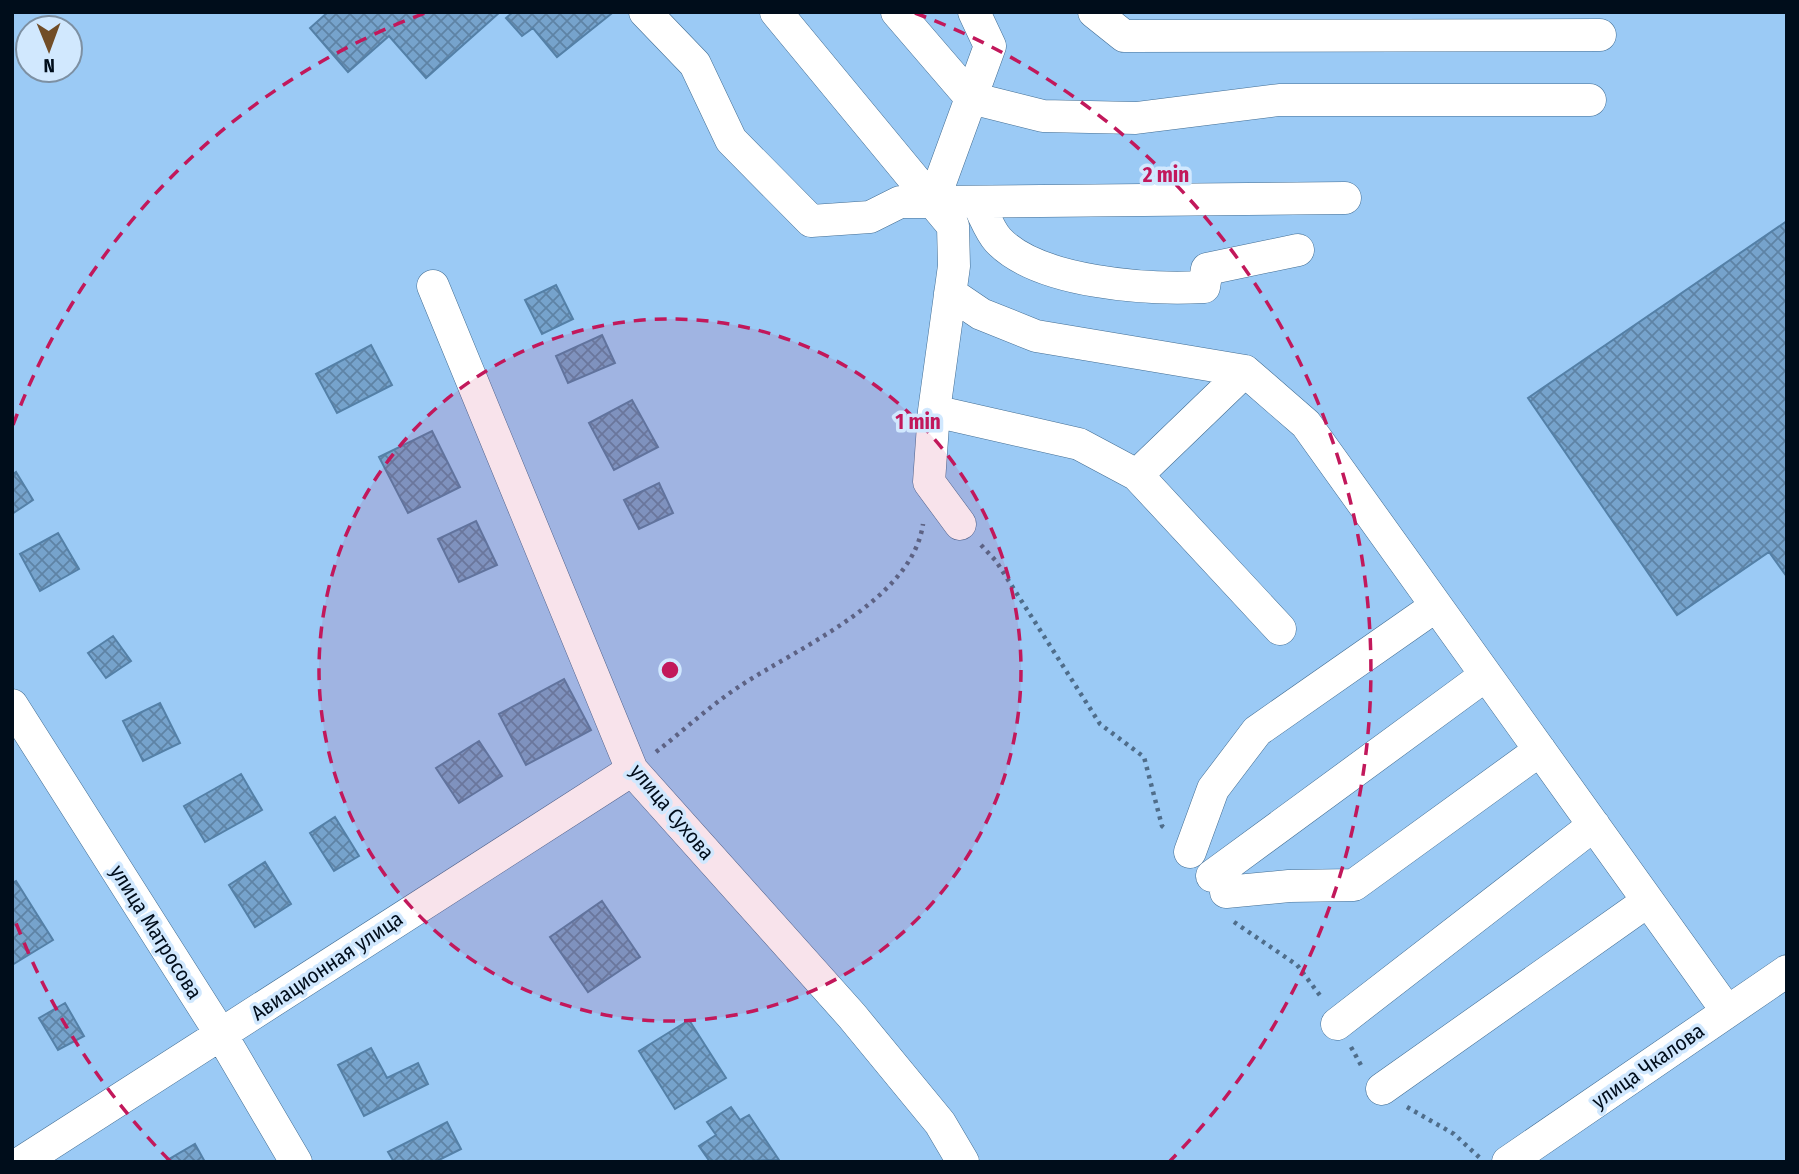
<svg xmlns="http://www.w3.org/2000/svg" width="1799" height="1174" font-family="'Fira Sans Condensed',sans-serif">
	<defs>
		<pattern id="building-cross-hatch" width="8" height="8" patternUnits="userSpaceOnUse" patternTransform="scale(1.75)"><rect width="8" height="8" fill="#76a3cc"/><path d="M0 0l8 8M0 8l8-8" fill="none" stroke="#5e83a5"/></pattern>
	</defs>
	<rect width="100%" height="100%" fill="#9bcaf5"/>
	<path fill="url(#building-cross-hatch)" stroke="#5480a7" stroke-width="2" d="M328,12H500L426,78L389,36L348,72L310,28Z
		M513,12H609L611,14L557,57L533,28L522,36L506,18Z
		M1787,221V577L1769,552L1677,615L1528,398Z
		M556,285L573,319L542,334L525,300Z
		M602,335L615,363L568,383L556,356Z
		M371,345L392,385L337,413L316,374Z
		M632,400L658,447L614,470L589,423Z
		M432,431L460,487L408,513L379,457Z
		M16,472L33,500L12,514V475Z
		M659,483L673,513L639,529L624,500Z
		M476,521L497,565L459,582L438,539Z
		M58,533L79,569L40,591L20,554Z
		M113,636L131,661L106,678L88,653Z
		M564,679L591,730L526,765L499,714Z
		M160,703L180,743L143,761L123,721Z
		M479,741L502,776L459,803L436,768Z
		M241,774L262,810L205,842L184,806Z
		M335,817L359,856L334,871L310,833Z
		M265,862L291,904L255,927L229,885Z
		M16,881L53,940L12,965V883Z
		M602,901L640,957L588,992L550,937Z
		M65,1003L84,1036L58,1050L39,1018Z
		M689,1020L726,1078L675,1109L639,1051Z
		M371,1048L387,1078L418,1063L428,1084L364,1116L338,1065Z
		M731,1107L740,1120L749,1115L779,1160L710,1162L699,1146L716,1135L707,1122Z
		M447,1122L461,1149L435,1162H394L388,1152Z
		M195,1144L205,1162H164Z"/>
	<g fill="none" stroke-linecap="round" stroke-linejoin="round">
		<defs>
			<path id="minor" d="M645,12L695,64L731,140L811,221L870,217L900,202H933L953,226L954,266L934,411L929,482L960,524
				M776,12L933,202
				M897,12L971,98L1043,116L1136,118L1279,100H1590
				M1094,12L1124,36L1600,35
				M933,202L1345,198
				M933,202L990,46L974,12
				M977,202C984,214 989,230 998,240C1038,283 1148,290 1204,287L1207,269L1298,250
				M433,286L632,770L852,1016L940,1123L963,1162
				M950,293L981,314L1036,336L1245,371L1306,424L1727,1011
				M1245,371L1137,475L1280,629
				M934,411L1079,444L1137,475
				M12,705L222,1036L296,1162
				M1190,852L1213,789L1257,731L1436,606
				M1212,876L1486,675
				M1226,892L1289,886L1354,885L1540,750
				M1337,1024L1594,825
				M1382,1089L1648,901
				M22,1162L632,770
				M1508,1162L1787,971"/>
		</defs>
		<use href="#minor" stroke="#426d93" stroke-width="33"/>
		<path stroke="#4f6d8a" stroke-width="4.5" stroke-dasharray="3.5 5" stroke-linecap="butt" d="M981,545L996,561L1100,724L1144,757L1162,826L1167,830
			M656,752C684,730 711,705 740,686C799,647 912,600 923,524
			M1234,922L1297,965L1322,998
			M1351,1047L1362,1067
			M1407,1107L1454,1134L1480,1158"/>
		<use href="#minor" stroke="#fff" stroke-width="32"/>
	</g>
	<circle cx="670" cy="670" r="351" fill="#c2185b" fill-opacity=".12"/>
	<g fill="none" stroke="#c2185b" stroke-width="3.5" stroke-dasharray="12 9">
		<circle cx="670" cy="670" r="351"/>
		<path d="M170 1161A701 701 0 0 1 13 915M13 425A701 701 0 0 1 425 13M915 13A701 701 0 0 1 1170 1161"/>
	</g>
	<g text-anchor="middle" stroke-width="7" stroke-linejoin="round" paint-order="stroke">
		<g font-size="21" fill="#000d1b" stroke="#d1e8fe">
			<text transform="translate(672 812) rotate(50)" y="7">улица Сухова</text>
			<text transform="translate(156 932) rotate(58)" y="7">улица Матросова</text>
			<text transform="translate(327 966) rotate(-34)" y="7">Авиационная улица</text>
			<text transform="translate(1648 1066) rotate(-35)" y="7">улица Чкалова</text>
		</g>
	</g>
	<circle cx="670" cy="670" r="10" fill="#c2185b" stroke="#d1e8fe" stroke-width="3.5"/>
	<g font-size="21" text-anchor="middle" font-weight="bold" fill="#c2185b" stroke="#d1e8fe" stroke-width="7" stroke-linejoin="round" paint-order="stroke">
		<text x="1166" y="182">2 min</text>
		<text x="918" y="429">1 min</text>
	</g>
	<rect width="1799" height="1174" fill="none" stroke="#000d1b" stroke-width="28"/>
	<g transform="translate(49 49) rotate(179)"><circle r="33" fill="#d1e8fe" stroke="#7d90a3" stroke-width="2"/>
	<path d="M0-5L12 26L0 18L-12 26Z" fill="#714d27"/>
	<text y="-10" font-size="19" font-weight="bold" text-anchor="middle" fill="#000d1b">N</text>
	</g>
</svg>
